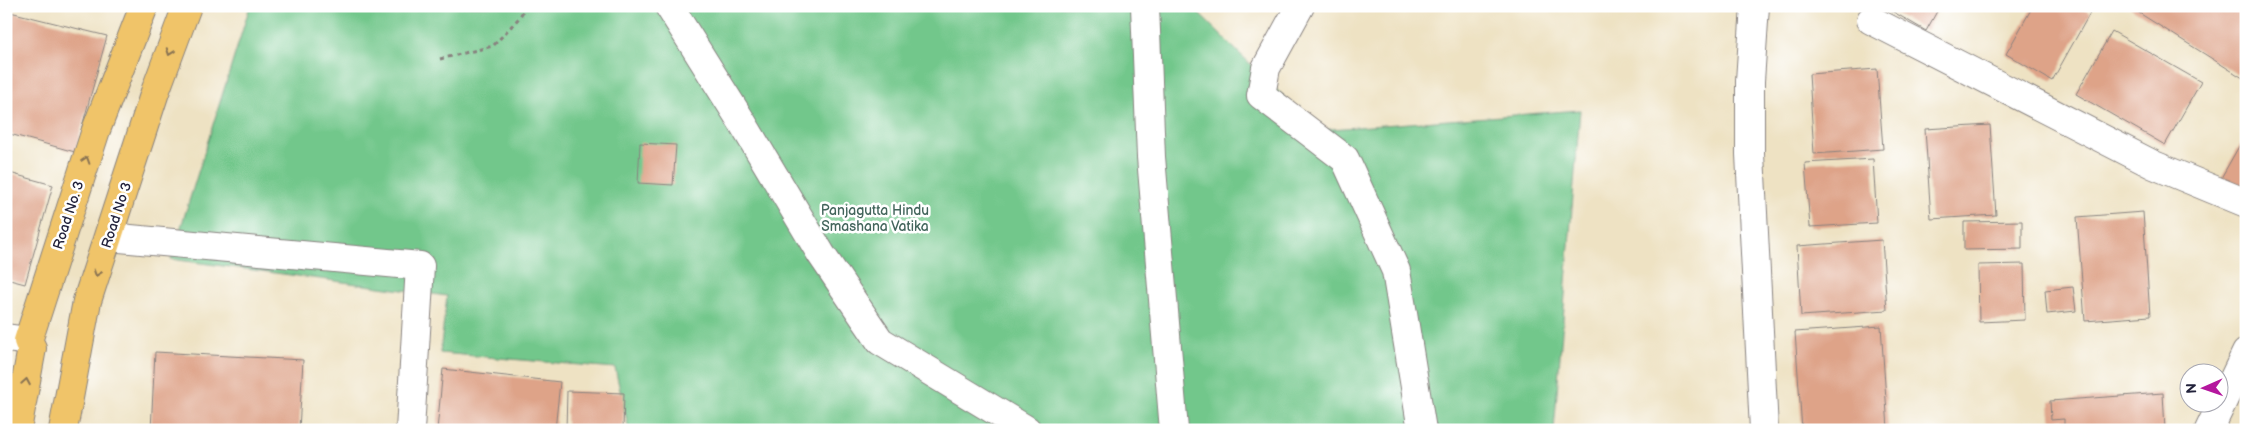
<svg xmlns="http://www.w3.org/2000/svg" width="2252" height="436" font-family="'Balsamiq Sans',sans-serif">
	<rect width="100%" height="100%" fill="#fff"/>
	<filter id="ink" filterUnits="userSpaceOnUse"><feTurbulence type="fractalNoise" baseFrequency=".02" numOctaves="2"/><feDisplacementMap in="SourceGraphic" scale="10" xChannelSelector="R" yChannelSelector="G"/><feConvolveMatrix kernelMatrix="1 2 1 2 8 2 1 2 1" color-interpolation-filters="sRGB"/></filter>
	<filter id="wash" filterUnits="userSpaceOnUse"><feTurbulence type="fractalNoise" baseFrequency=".0096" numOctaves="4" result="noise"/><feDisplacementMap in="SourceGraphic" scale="20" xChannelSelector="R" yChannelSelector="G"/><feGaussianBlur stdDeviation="1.12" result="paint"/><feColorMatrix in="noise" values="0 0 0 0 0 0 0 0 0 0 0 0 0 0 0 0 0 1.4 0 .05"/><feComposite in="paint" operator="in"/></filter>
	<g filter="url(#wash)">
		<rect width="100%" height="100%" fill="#eee2c3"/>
		<path fill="#72c78b" stroke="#4a7463" d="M250,6H1191L1318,130L1580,110L1554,430H629L615,368L440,353L447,296L171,259Z"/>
		<g id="blocks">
			<path fill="#dea388" d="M1883,6H1940L1926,31Z
				M2033,6H2078L2090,13L2052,81L2006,54Z
				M2128,6H2246V80Z
				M6,11L107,36L75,152L6,133Z
				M2112,31L2201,82L2165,145L2076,94Z
				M1877,69L1883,149L1814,154L1809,74Z
				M1990,125L1996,215L1931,219L1925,129Z
				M2246,134V192L2221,178Z
				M640,143L676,145L673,185L638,183Z
				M1873,159L1877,223L1810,227L1805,163Z
				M6,172L53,185L25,284L6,279Z
				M2143,212L2150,316L2085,321L2077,217Z
				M2022,221V249L1964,250V222Z
				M1882,240L1887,310L1801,316L1797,246Z
				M2024,264L2025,320L1979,322L1978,265Z
				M2073,287L2076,311L2047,314L2045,290Z
				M1881,326L1888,429L1802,430L1795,332Z
				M155,352L303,360L299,430H151Z
				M443,369L560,382L555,430H437Z
				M567,391L624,393L623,430H566Z
				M2163,393L2165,430H2064V419L2051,420L2050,401Z"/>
		</g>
	</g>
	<g filter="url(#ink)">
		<use href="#blocks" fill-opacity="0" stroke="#88827f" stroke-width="1"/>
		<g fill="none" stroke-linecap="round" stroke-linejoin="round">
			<defs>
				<path id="minor" d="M669,6L742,122L821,254L880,341L1027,430
					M1145,6L1151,157L1174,430
					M1300,6L1266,68L1261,95L1345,159L1396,271L1422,430
					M1755,6L1750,81V154L1764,430
					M1871,20L2154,165L2246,203
					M109,237L420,266L410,430
					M6,338L28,341
					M2209,430L2246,353"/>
				<path id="major" d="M17,430L32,348L28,341L96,130L144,6
					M63,430L87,301L155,92L187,6"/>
			</defs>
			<use href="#minor" stroke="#88827f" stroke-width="30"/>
			<use href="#major" stroke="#88827f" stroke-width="30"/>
			<path stroke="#88827f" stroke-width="3" stroke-dasharray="4 4" stroke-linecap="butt" d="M440,59L493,46L519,18L526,6"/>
			<use href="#minor" stroke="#fff" stroke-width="28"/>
			<use href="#major" stroke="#f0c469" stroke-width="28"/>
		</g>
		<defs><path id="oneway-chevron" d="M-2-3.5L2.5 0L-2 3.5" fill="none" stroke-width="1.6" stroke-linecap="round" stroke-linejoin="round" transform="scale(1.25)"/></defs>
		<g stroke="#897352">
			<use href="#oneway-chevron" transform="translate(170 52) rotate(110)"/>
			<use href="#oneway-chevron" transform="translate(86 160) rotate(-72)"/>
			<use href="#oneway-chevron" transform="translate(97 273) rotate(109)"/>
			<use href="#oneway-chevron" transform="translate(26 382) rotate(-80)"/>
		</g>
	</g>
	<g text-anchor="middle" stroke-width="5" stroke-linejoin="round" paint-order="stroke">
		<g font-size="14" fill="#42645b" stroke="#fff">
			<text x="875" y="215">Panjagutta Hindu<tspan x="875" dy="16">Smashana Vatika</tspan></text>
		</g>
		<g font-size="14" fill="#22223b" stroke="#fff">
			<text transform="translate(68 215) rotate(-72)" y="5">Road No. 3</text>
			<text transform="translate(116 215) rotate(-72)" y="5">Road No 3</text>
		</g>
	</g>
	<rect width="2252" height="436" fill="none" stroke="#fff" stroke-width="25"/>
	<g transform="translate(2204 388) rotate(268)"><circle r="24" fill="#ffffff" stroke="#a7a7b1"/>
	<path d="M0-4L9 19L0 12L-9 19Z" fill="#b5179e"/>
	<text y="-8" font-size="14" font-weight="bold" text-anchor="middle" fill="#22223b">N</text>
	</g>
</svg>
